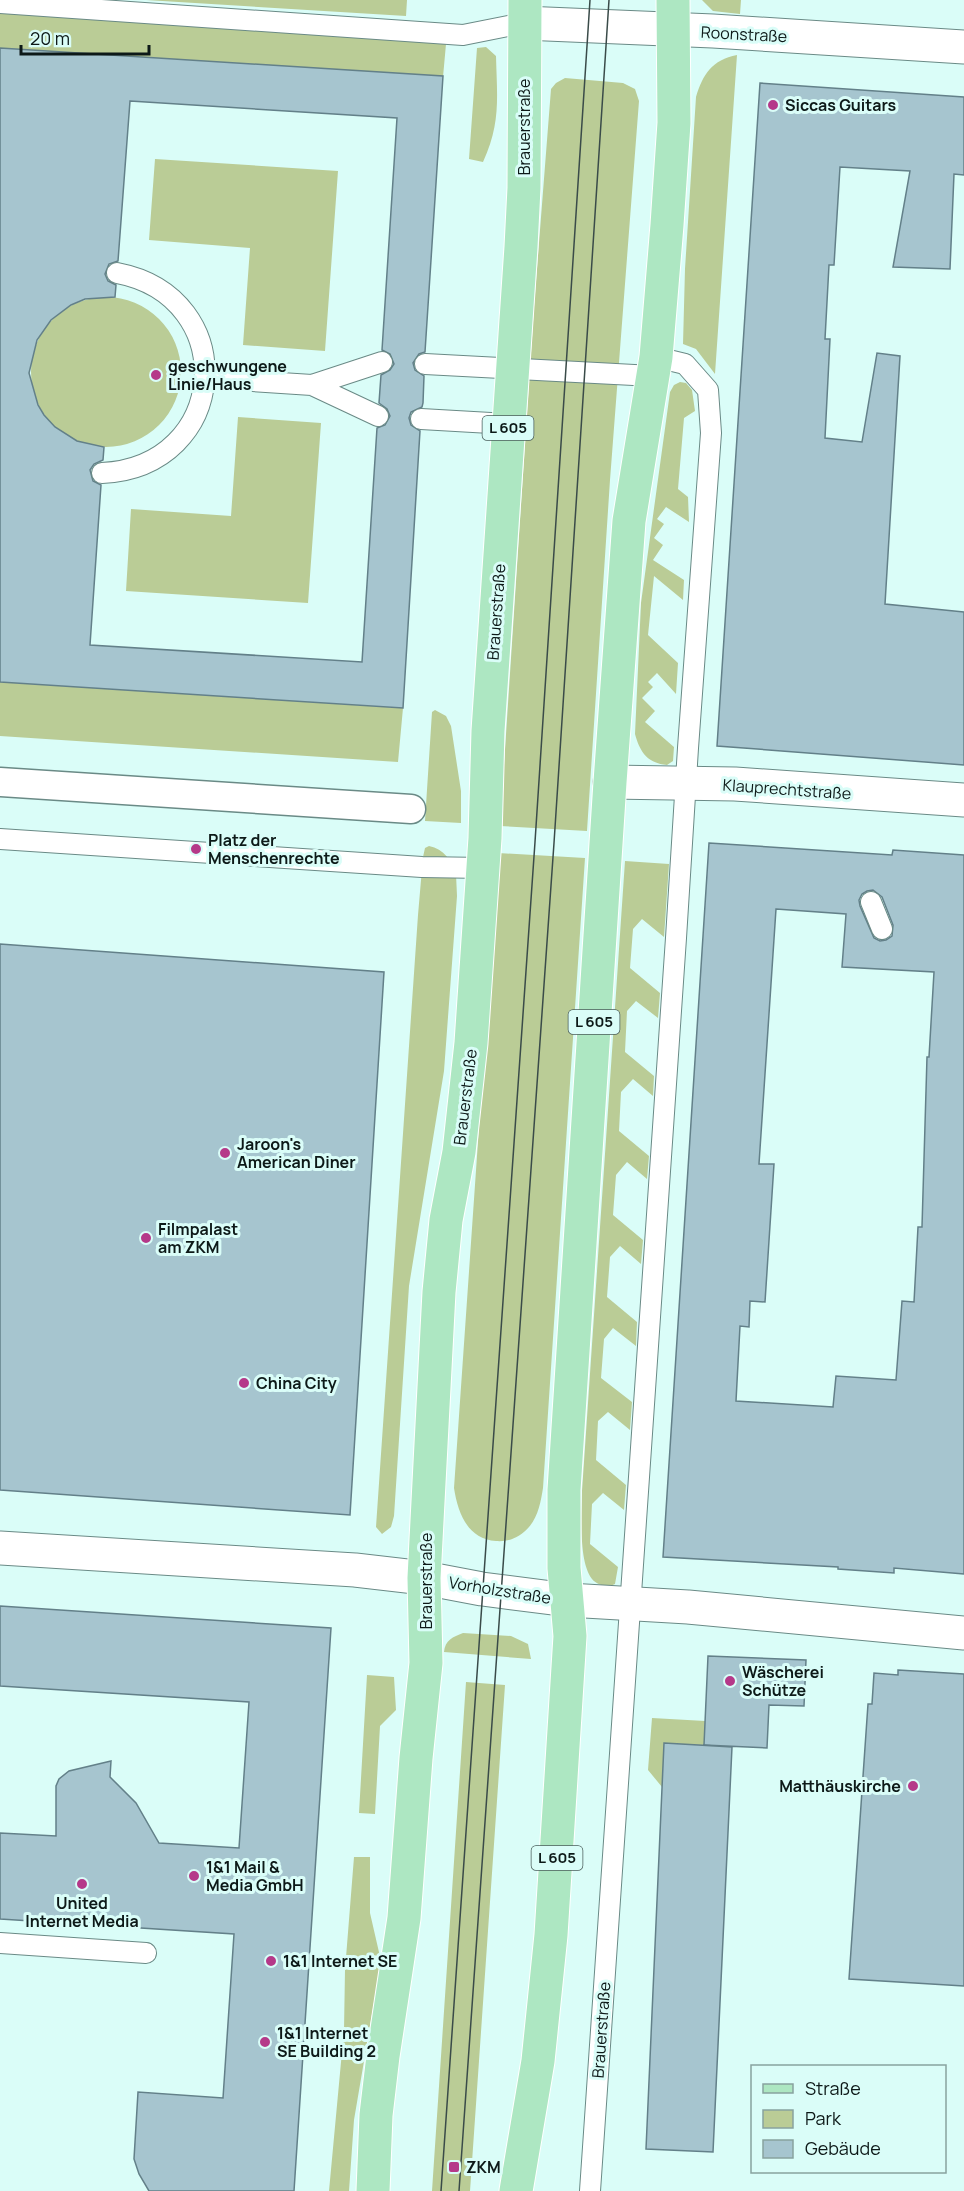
<svg xmlns="http://www.w3.org/2000/svg" width="964" height="2191" font-family="Manrope,sans-serif">
	<rect width="100%" height="100%" fill="#dafdf8"/>
	<path fill="#bacc96" d="M146,0H407L406,16Z
		M702,0H741L740,14L713,11Z
		M0,13L446,44L443,77L0,48Z
		M486,47L496,56C497,97 501,123 483,162L469,159L477,48Z
		M737,55L715,374L696,349L683,344L685,269L696,97C703,74 712,60 737,55Z
		M565,78L623,83L635,89L639,101L610,480L587,831L500,826L534,307L551,89L556,83Z
		M155,159L338,171L325,351L243,345L250,248L149,240Z
		M31 372a75 75 0 1 1 150 0a75 75 0 1 1-150 0Z
		M680,382L686,383L692,390L695,411L684,418L678,489L688,497L689,522L666,507L657,519L664,524L654,538L663,545L653,560L684,580L683,600L654,576L648,635L678,663L676,694L657,673L648,682L653,687L642,698L655,711L645,722L674,747L673,761L667,765C647,763 640,752 635,734L641,603L670,392L674,385Z
		M238,417L321,423L308,603L126,591L131,509L231,516Z
		M0,682L403,708L398,762L0,736Z
		M435,710L446,716L451,726L461,791V823L425,821L432,712Z
		M429,846C444,849 452,861 456,874L457,896L444,1071L409,1286L394,1516L391,1527L382,1534L376,1527L418,915L423,857L425,848Z
		M498,853L585,858L543,1488C541,1501 538,1517 529,1527C520,1537 510,1542 496,1541C468,1539 458,1514 454,1488Z
		M625,861L669,864L664,937L642,919L633,929L630,968L660,993L658,1018L636,1001L627,1011L625,1052L654,1076L653,1096L633,1079L621,1092L619,1131L649,1156L647,1179L627,1162L616,1175L613,1215L643,1240L641,1264L620,1246L610,1257L607,1297L637,1322L636,1346L613,1328L604,1339L601,1378L632,1402L630,1430L608,1412L598,1421L596,1460L626,1485L624,1510L603,1493L592,1504L590,1544L618,1567L615,1584L608,1587C602,1585 596,1584 592,1579C578,1561 582,1513 582,1491Z
		M463,1633L511,1636L528,1644L531,1659L444,1652C445,1640 453,1637 463,1633Z
		M367,1675L394,1677L396,1710L380,1726L375,1814L359,1813Z
		M466,1682L505,1685L470,2191H432Z
		M652,1718L705,1721L704,1745L662,1787L648,1770Z
		M354,1857H370V1913L381,1961L354,2120L349,2191H329L344,2030L345,1970Z"/>
	<path fill="#a6c5cf" stroke="#638089" stroke-width="1.5" fill-rule="evenodd" d="M0,48L443,76L425,352L419,354L413,363L415,370L424,376L423,403L422,407L411,412L409,418L411,425L420,431L403,708L0,682ZM130,101L397,118L382,350L390,354L394,364L390,370L381,375L379,403L387,409L390,416L385,425L377,428L362,662L90,645L101,485L93,481L90,470L94,464L103,460L104,447L77,441L55,427L44,415L38,405L29,373L37,340L51,320L71,305L85,299L115,297L116,285L108,281L105,274L109,264L118,261Z
		M760,83L964,97V175L954,174L950,269L893,267L910,171L840,167L834,265H829L825,339H830L825,438L862,442L877,353L900,356L885,604L964,612V765L717,746Z
		M709,843L892,855L893,850L964,855V1574L894,1568V1573L838,1569V1567L663,1557ZM873,890L882,897L893,925L892,936L886,940L880,941L874,938L860,906L859,900L862,894L867,891ZM776,909L846,914L842,967L934,972L929,1057H927L922,1227H918L914,1302L902,1301L896,1380L836,1376L833,1407L736,1401L740,1326L749,1327L750,1301L765,1302L774,1164H759Z
		M0,944L384,972L350,1515L0,1490Z
		M0,1606L331,1628L294,2191H149L139,2174L134,2159L138,2092L223,2098L234,1934L0,1919V1833L56,1836V1786L59,1779L69,1771L111,1761L110,1777L136,1803L159,1843L239,1848L249,1702L0,1686Z
		M708,1656L806,1660L804,1706L769,1705L767,1748L704,1745Z
		M898,1670L964,1674V1986L849,1979L868,1704H872L874,1673L898,1675Z
		M664,1743L732,1747L713,2152L646,2149Z"/>
	<g fill="none" stroke-linecap="round" stroke-linejoin="round">
		<defs>
			<path id="service" d="M0,3L463,35L523,23
				M425,364L653,376
				M205,378L312,385L378,416
				M312,385L382,362
				M421,419L508,424
				M102,473C230,467 242,297 117,273
				M0,839L422,867L483,868
				M871,902L882,929
				M0,1943L146,1953
				M590,2191L676,938L688,748L711,433L708,390L685,364L656,357"/>
			<path id="pedestrian" d="M0,782L411,809"/>
			<path id="minor" d="M523,23L713,31L964,47
				M610,782L735,784L964,800
				M0,1548L355,1570L424,1578L482,1589L568,1600L688,1607L964,1633"/>
			<path id="primary" d="M373,2191L376,2115L383,2056L404,1918L416,1758L426,1663L424,1578L439,1292L446,1220L459,1152L471,1043L485,838L488,731L521,247L524,188L525,0
				M516,2191L538,2061L551,1935L570,1636L564,1568V1490L610,782L629,521L656,357L667,225L674,123L673,0"/>
		</defs>
		<use href="#service" stroke="#6a8a86" stroke-width="22"/>
		<use href="#pedestrian" stroke="#6a8a86" stroke-width="31"/>
		<use href="#minor" stroke="#6a8a86" stroke-width="35"/>
		<use href="#primary" stroke="#fff" stroke-width="35"/>
		<use href="#service" stroke="#fff" stroke-width="20"/>
		<use href="#pedestrian" stroke="#fff" stroke-width="28"/>
		<use href="#minor" stroke="#fff" stroke-width="33"/>
		<use href="#primary" stroke="#ade7c2" stroke-width="33"/>
		<path stroke="#3a4b49" stroke-width="1.5" d="M441,2191L535,842L590,0
			M459,2191L554,843L609,0"/>
	</g>
	<g fill="#b53989" stroke="#dafdf8" stroke-width="2">
		<circle cx="773" cy="105" r="6"/>
		<circle cx="156" cy="375" r="6"/>
		<circle cx="196" cy="849" r="6"/>
		<circle cx="225" cy="1153" r="6"/>
		<circle cx="146" cy="1238" r="6"/>
		<circle cx="244" cy="1383" r="6"/>
		<circle cx="730" cy="1681" r="6"/>
		<circle cx="913" cy="1786" r="6"/>
		<circle cx="194" cy="1876" r="6"/>
		<circle cx="82" cy="1884" r="6"/>
		<circle cx="271" cy="1961" r="6"/>
		<circle cx="265" cy="2042" r="6"/>
		<rect x="448" y="2161" width="12" height="12" rx="3"/>
	</g>
	<g text-anchor="middle" stroke-width="6" stroke-linejoin="round" paint-order="stroke">
		<g fill="#dafdf8" stroke="#4a5d5b" stroke-width="1.5">
			<rect x="482.5" y="416" width="51" height="24" rx="4.5"/>
			<rect x="568.5" y="1010" width="51" height="24" rx="4.5"/>
			<rect x="531.5" y="1846" width="51" height="24" rx="4.5"/>
		</g>
		<g font-size="15" font-weight="bold" fill="#0d1918">
			<text x="508" y="433">L 605</text>
			<text x="594" y="1027">L 605</text>
			<text x="557" y="1863">L 605</text>
		</g>
		<g font-size="16" fill="#0d1918" stroke="#dafdf8">
			<text transform="translate(744 34) rotate(3)" y="6">Roonstraße</text>
			<text transform="translate(524 127) rotate(-90)" y="6">Brauerstraße</text>
			<text transform="translate(496 612) rotate(-86)" y="6">Brauerstraße</text>
			<text transform="translate(787 789) rotate(4)" y="6">Klauprechtstraße</text>
			<text transform="translate(465 1097) rotate(-83)" y="6">Brauerstraße</text>
			<text transform="translate(426 1581) rotate(-90)" y="6">Brauerstraße</text>
			<text transform="translate(500 1590) rotate(9)" y="6">Vorholzstraße</text>
			<text transform="translate(601 2030) rotate(-86)" y="6">Brauerstraße</text>
		</g>
		<g font-size="16" font-weight="bold" fill="#0d1918" stroke="#dafdf8" text-anchor="start">
			<text x="785" y="111">Siccas Guitars</text>
			<text x="168" y="372">geschwungene<tspan x="168" dy="18">Linie/Haus</tspan></text>
			<text x="208" y="846">Platz der<tspan x="208" dy="18">Menschenrechte</tspan></text>
			<text x="237" y="1150">Jaroon's<tspan x="237" dy="18">American Diner</tspan></text>
			<text x="158" y="1235">Filmpalast<tspan x="158" dy="18">am ZKM</tspan></text>
			<text x="256" y="1389">China City</text>
			<text x="742" y="1678">Wäscherei<tspan x="742" dy="18">Schütze</tspan></text>
			<text x="901" y="1792" text-anchor="end">Matthäuskirche</text>
			<text x="206" y="1873">1&amp;1 Mail &amp;<tspan x="206" dy="18">Media GmbH</tspan></text>
			<text x="82" y="1909" text-anchor="middle">United<tspan x="82" dy="18">Internet Media</tspan></text>
			<text x="283" y="1967">1&amp;1 Internet SE</text>
			<text x="277" y="2039">1&amp;1 Internet<tspan x="277" dy="18">SE Building 2</tspan></text>
			<text x="466" y="2173">ZKM</text>
		</g>
	</g>
	<rect x="751" y="2065" width="195" height="108" fill="#dafdf8" stroke="#88a29e" stroke-width="1.5"/>
	<rect x="763" y="2084" width="30" height="9" fill="#ade7c2" stroke="#88a29e" stroke-width="1.5"/>
	<text x="805" y="2095" font-size="18" fill="#0d1918">Straße</text>
	<rect x="763" y="2110" width="30" height="18" fill="#bacc96" stroke="#88a29e" stroke-width="1.5"/>
	<text x="805" y="2125" font-size="18" fill="#0d1918">Park</text>
	<rect x="763" y="2140" width="30" height="18" fill="#a6c5cf" stroke="#88a29e" stroke-width="1.5"/>
	<text x="805" y="2155" font-size="18" fill="#0d1918">Gebäude</text>
	<path d="M21 45v9h128v-9" fill="none" stroke="#0d1918" stroke-width="3"/>
	<text x="30" y="45" font-size="18" fill="#0d1918" stroke="#dafdf8" stroke-width="4.5" paint-order="stroke">20 m</text>
</svg>
